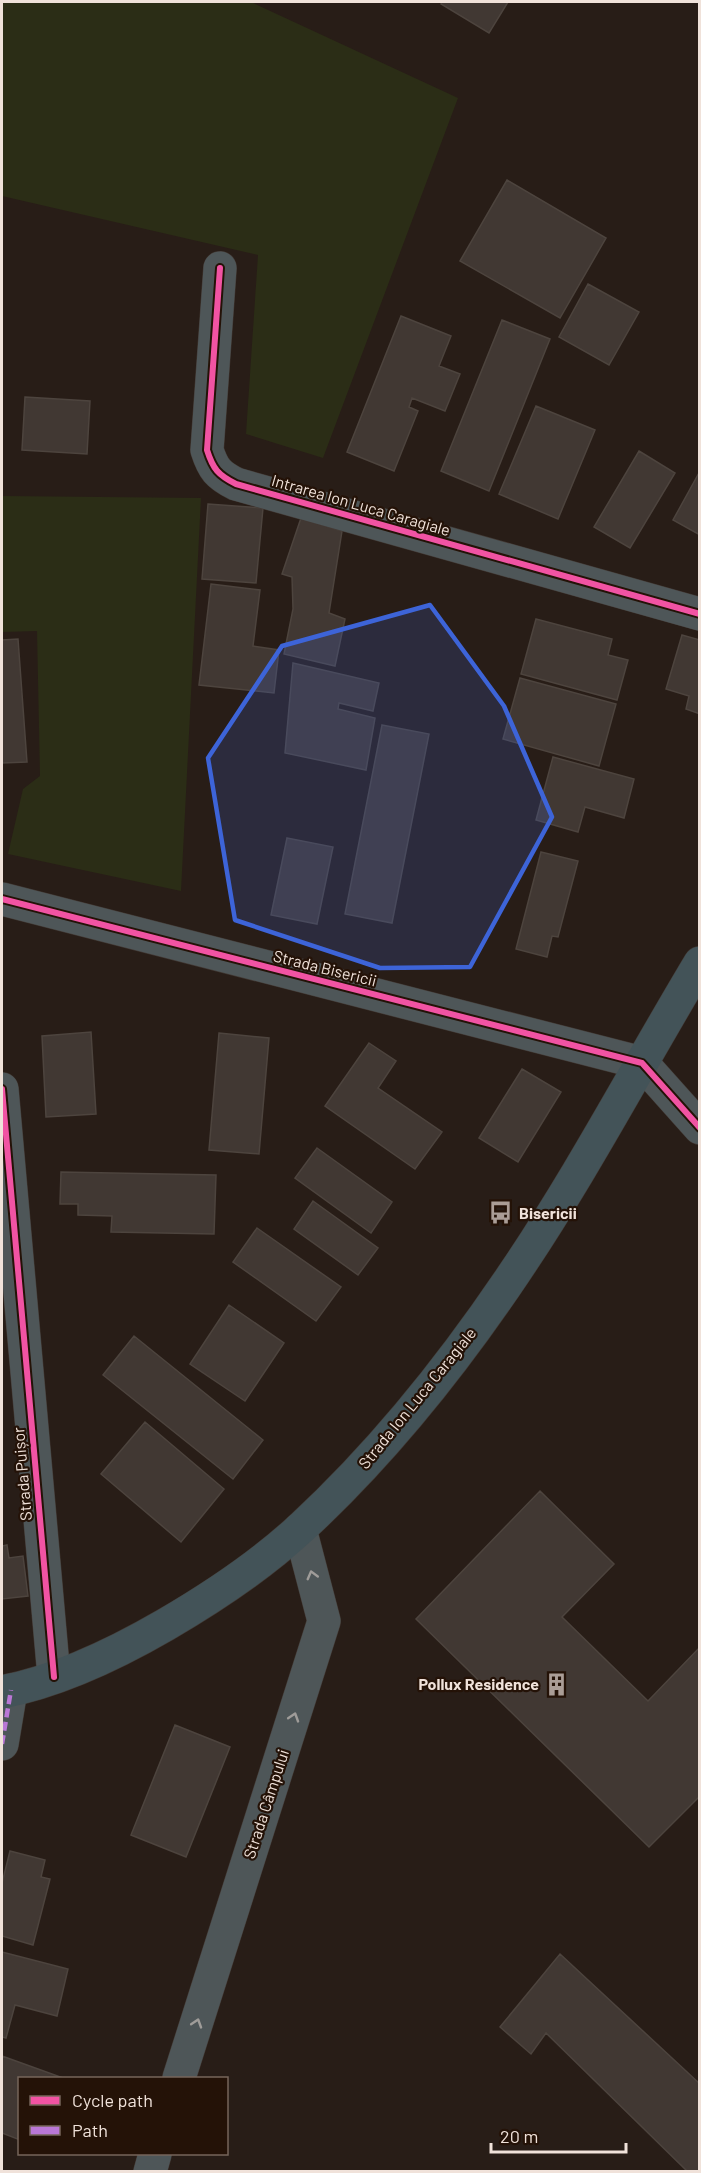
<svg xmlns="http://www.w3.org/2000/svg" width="701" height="2173" font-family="Barlow,sans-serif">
	<rect width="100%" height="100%" fill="#281d17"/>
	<path fill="#2b2d16" d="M2,2H251L458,98L323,458L246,434L258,255L2,196Z
		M2,496L201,498L181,891L8,854L23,789L40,776L37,631L2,632Z"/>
	<path fill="#413833" stroke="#4d443e" stroke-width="1.5" d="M442,2H508L489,33L441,4Z
		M507,180L606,238L560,318L460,261Z
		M588,284L639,312L609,365L559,337Z
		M401,316L451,336L439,366L460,374L445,411L412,398L409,407L418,411L394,471L347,452Z
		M502,320L550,339L489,491L441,471Z
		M25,397L90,401L87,454L22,450Z
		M536,406L595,430L558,519L499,494Z
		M639,451L675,473L630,548L594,527Z
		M700,471V535L673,520Z
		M208,504L263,508L256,583L202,579Z
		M301,518L342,531L329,613L345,619L335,666L284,654L293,609L292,577L282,574Z
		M211,584L260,590L253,646L279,650L274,693L199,685Z
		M536,619L612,639L608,655L628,660L617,700L521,674Z
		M682,635L700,640V714L686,709L689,696L666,689Z
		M18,639L27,762L2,763V640Z
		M293,663L379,683L373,711L339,703L338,709L375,718L366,770L285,753Z
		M520,678L616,704L599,766L503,739Z
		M382,725L429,734L392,923L345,914Z
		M553,757L634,779L624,818L585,807L578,832L536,820Z
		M287,838L333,847L317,924L271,915Z
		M541,852L578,861L558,937L552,936L547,957L516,949Z
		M91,1032L96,1114L46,1117L42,1036Z
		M219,1033L269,1038L259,1154L209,1150Z
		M369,1043L396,1061L378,1088L442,1132L415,1169L325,1106Z
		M522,1069L561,1092L518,1162L479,1138Z
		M317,1148L392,1202L371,1233L295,1178Z
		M61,1172L216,1175L214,1234L111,1232L112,1216L78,1215V1204H60Z
		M313,1201L378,1248L358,1275L294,1229Z
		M257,1228L341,1287L316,1321L233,1262Z
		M229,1305L284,1343L245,1401L190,1364Z
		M134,1336L263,1440L233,1479L103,1375Z
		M145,1422L224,1489L181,1542L101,1474Z
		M540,1491L614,1564L562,1617L648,1701L700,1647V1796L649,1847L416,1619Z
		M7,1545L9,1558L23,1556L28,1596L2,1599V1546Z
		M175,1725L230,1747L186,1857L131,1835Z
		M10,1851L45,1860L41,1877L50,1879L33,1945L2,1936V1883Z
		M2,1952L68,1969L57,2016L15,2005L6,2038L2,2037Z
		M560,1954L700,2084V2172H688L546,2033L531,2054L500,2027Z
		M2,2056L63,2078H20V2140L2,2133Z"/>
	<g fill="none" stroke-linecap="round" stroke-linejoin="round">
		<defs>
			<path id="minor" d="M220,268L207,450C213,469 218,475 236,484L700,614
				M2,899L642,1063L700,1128
				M2,1089L54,1677
				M2,1744L11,1690
				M179,2078L324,1621L300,1529
				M150,2172L155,2154"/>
			<path id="major" d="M2,1692C59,1681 115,1654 165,1625C213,1597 260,1566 301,1528C381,1454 454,1363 515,1272C582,1173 638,1066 700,963"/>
		</defs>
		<use href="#minor" stroke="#423934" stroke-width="34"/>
		<use href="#major" stroke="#423934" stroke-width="34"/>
		<use href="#minor" stroke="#4e5658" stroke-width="33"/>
		<use href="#major" stroke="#435358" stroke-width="33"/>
		<path stroke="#ba77d6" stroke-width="4.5" stroke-dasharray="9 4.5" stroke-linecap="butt" d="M2,1744L11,1690"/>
		<defs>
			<path id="cycleway" d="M220,268L207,450C213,469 218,475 236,484L700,614
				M2,899L642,1063L700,1128
				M2,1089L54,1677"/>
		</defs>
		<use href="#cycleway" stroke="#241207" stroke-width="10"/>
		<use href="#cycleway" stroke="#f153a3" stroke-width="6"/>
	</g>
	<defs><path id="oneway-chevron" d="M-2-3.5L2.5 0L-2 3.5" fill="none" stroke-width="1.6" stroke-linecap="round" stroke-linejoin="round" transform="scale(1.5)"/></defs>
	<g stroke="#9f9c99">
		<use href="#oneway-chevron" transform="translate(312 1575) rotate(-105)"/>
		<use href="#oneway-chevron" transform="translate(294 1717) rotate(-72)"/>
		<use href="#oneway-chevron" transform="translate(197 2023) rotate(-72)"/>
	</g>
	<path fill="#3d64d8" fill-opacity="0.2" stroke="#3d64d8" stroke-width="4.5" stroke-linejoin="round" d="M430,605L504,706L552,817L470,967L380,968L235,920L208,758L282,646Z"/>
	<defs>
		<symbol id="bus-bare" viewBox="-9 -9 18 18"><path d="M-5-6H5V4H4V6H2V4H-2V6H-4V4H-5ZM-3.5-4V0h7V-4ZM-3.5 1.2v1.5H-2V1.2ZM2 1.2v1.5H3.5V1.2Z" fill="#aa9d96" stroke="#241207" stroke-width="2.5" paint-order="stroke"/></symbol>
		<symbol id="building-bare" viewBox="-9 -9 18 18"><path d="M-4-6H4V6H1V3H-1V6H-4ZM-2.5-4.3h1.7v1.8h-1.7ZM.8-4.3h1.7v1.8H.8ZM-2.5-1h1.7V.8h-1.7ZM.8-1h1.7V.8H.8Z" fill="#aa9d96" stroke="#241207" stroke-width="2.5" paint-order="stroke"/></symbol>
	</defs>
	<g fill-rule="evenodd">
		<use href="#bus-bare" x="484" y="1196" width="33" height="33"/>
		<use href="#building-bare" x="540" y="1668" width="33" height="33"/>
	</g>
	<g text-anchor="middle" stroke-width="4.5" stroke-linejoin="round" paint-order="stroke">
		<g font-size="16" fill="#f0e2da" stroke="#241207">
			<text transform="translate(361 505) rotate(16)" y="6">Intrarea Ion Luca Caragiale</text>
			<text transform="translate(325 968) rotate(14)" y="6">Strada Bisericii</text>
			<text transform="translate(417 1398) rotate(-51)" y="6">Strada Ion Luca Caragiale</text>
			<text transform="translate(22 1474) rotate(-95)" y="6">Strada Puișor</text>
			<text transform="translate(266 1804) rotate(-72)" y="6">Strada Câmpului</text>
		</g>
		<g font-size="16" font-weight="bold" fill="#f0e2da" stroke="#241207" text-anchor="start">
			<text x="519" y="1219">Bisericii</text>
			<text x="539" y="1690" text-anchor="end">Pollux Residence</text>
		</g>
	</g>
	<rect width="701" height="2173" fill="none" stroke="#f0e2da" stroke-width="6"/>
	<rect x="18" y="2077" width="210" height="78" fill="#241207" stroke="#76655b" stroke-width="1.5"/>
	<rect x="30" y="2096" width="30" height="9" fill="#f153a3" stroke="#76655b" stroke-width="1.5"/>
	<text x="72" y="2107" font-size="18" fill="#f0e2da">Cycle path</text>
	<rect x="30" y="2126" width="30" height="9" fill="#ba77d6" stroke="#76655b" stroke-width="1.5"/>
	<text x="72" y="2137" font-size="18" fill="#f0e2da">Path</text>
	<path d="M491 2143v9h135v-9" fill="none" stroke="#f0e2da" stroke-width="3"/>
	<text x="500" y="2143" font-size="18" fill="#f0e2da" stroke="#241207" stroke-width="4.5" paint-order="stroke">20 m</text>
</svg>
